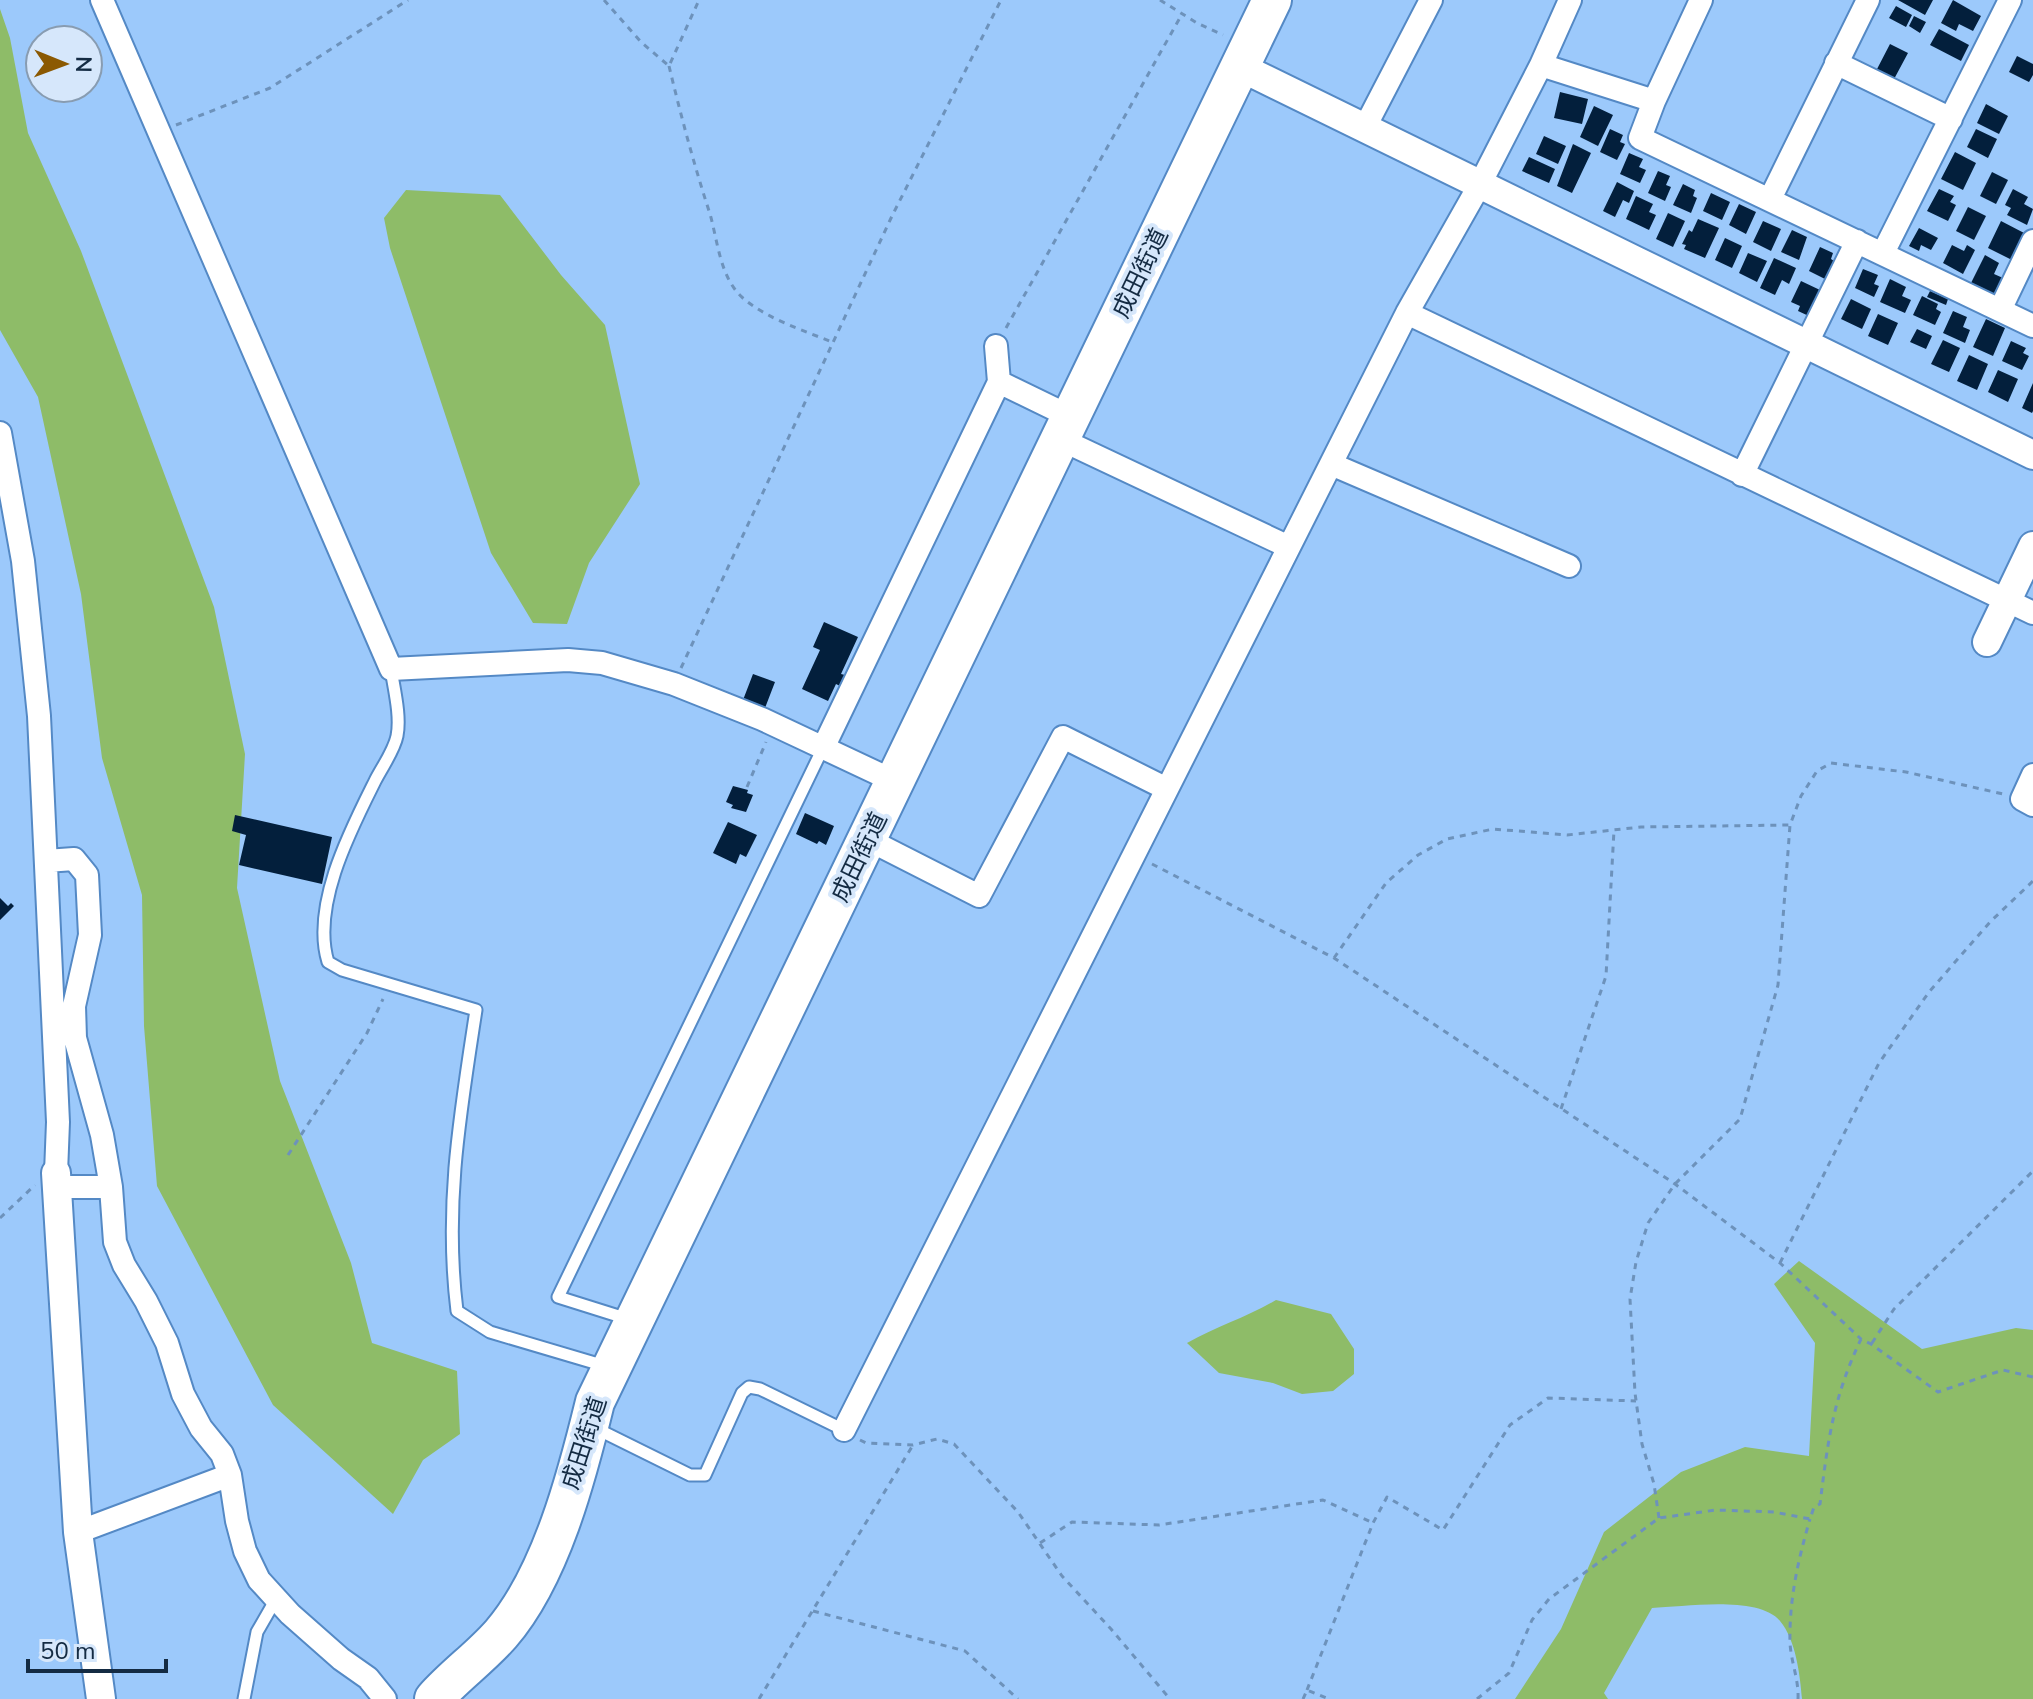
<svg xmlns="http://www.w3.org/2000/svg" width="2033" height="1699" font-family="'Nunito Sans','Noto Sans JP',sans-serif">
	<rect width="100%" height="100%" fill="#9cc9fb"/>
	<path fill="#8ebc68" d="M0,9L10,38L28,133L81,251L214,607L245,754L237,888L280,1081L351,1263L372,1343L457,1371L460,1434L423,1460L393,1514L273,1405L157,1186L144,1026L142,895L102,758L81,594L38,397L0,330Z
		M406,190L500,195L561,275L605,325L640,484L589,563L567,624L533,623L491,553L390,248L384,218Z
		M1799,1261L1922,1349L2016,1328L2033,1330V1699H1802C1800,1675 1796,1640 1780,1621C1758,1595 1684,1607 1652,1608L1604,1693L1608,1699H1515L1561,1629L1604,1532L1681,1472L1745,1447L1809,1456L1815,1343L1774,1284Z
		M1276,1300L1331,1314L1354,1349V1374L1333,1391L1302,1394L1273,1383L1219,1373L1187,1343C1217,1326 1248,1317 1276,1300Z"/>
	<path fill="#031f3c" d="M1898,0H1933L1925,15Z
		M1953,0L1981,16L1973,31L1959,24L1956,31L1941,23Z
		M1896,6L1912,15L1906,27L1889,18Z
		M1914,16L1926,22L1920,33L1909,26Z
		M1939,29L1969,45L1961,61L1930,45Z
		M1890,44L1908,53L1893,81L1876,71Z
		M2017,56L2033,64V75L2029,82L2009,72Z
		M1560,92L1588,99L1582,124L1554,118Z
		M1986,104L2008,116L1999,134L1977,123Z
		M1594,106L1613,115L1598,146L1580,137Z
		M1610,129L1623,135L1620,142L1625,144L1617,160L1600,152Z
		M1976,129L1997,139L1988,158L1967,147Z
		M1544,136L1566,146L1558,164L1536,154Z
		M1573,144L1591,153L1572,193L1557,186Z
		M1955,152L1976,163L1963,190L1941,179Z
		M1629,153L1643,159L1639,167L1646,170L1640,183L1620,174Z
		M1529,157L1555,169L1549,183L1522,171Z
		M1658,171L1670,176L1666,185L1671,187L1665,201L1648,193Z
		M1992,172L2008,180L1996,204L1980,196Z
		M1617,182L1634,191L1629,203L1623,200L1615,217L1603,211Z
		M1683,184L1695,190L1693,196L1697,198L1691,213L1673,205Z
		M1939,189L1954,196L1950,202L1956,205L1948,221L1927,211Z
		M2013,189L2028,197L2024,204L2033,209L2027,225L2007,215L2011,208L2005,205Z
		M1711,193L1730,202L1722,220L1703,211Z
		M1636,196L1653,204L1649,212L1656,215L1649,230L1626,219Z
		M1739,204L1756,212L1746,234L1729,225Z
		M1968,207L1986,216L1974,240L1956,231Z
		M1668,213L1685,221L1673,247L1656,239Z
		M1698,219L1719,228L1705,258L1684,249L1686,245L1682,244L1689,230L1692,232Z
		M1763,221L1781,229L1771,251L1753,242Z
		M2001,221L2026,234L2012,260L1988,248Z
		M1919,228L1938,238L1931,250L1921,245L1919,251L1909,246Z
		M1792,230L1807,237L1799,260L1781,252Z
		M1725,238L1742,246L1732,268L1715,260Z
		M1952,245L1964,251L1967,245L1975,250L1963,274L1943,263Z
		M1820,247L1833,253L1831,259L1834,261L1825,279L1809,271Z
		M1748,253L1767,261L1757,282L1739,273Z
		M1985,255L1999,263L1994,274L2003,278L1994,295L1971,283Z
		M1774,258L1796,268L1789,284L1782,280L1775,295L1760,288Z
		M1863,269L1878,275L1874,284L1879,286L1874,297L1855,288Z
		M1890,279L1906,287L1902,296L1911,300L1905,313L1880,302Z
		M1801,281L1820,290L1811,317L1798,311L1800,306L1791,302Z
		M1930,291L1948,299L1946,305L1927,297Z
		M1922,296L1938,304L1936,309L1941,312L1935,325L1913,315Z
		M1851,299L1871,309L1862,329L1841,319Z
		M1953,311L1967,317L1963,327L1970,330L1965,343L1943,333Z
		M1878,314L1898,323L1888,345L1868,336Z
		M1986,319L2005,328L1993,356L1973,347Z
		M1917,329L1932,336L1926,349L1910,342Z
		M1943,340L1960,348L1949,372L1931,364Z
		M2011,341L2026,348L2023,353L2029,356L2022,370L2002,361Z
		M1969,355L1988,364L1977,390L1957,381Z
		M1998,370L2018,379L2008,402L1988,392Z
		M2033,383V411L2032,413L2022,408Z
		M824,622L858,637L841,674L845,675L840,686L836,684L828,701L802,689L820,650L813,647Z
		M753,674L775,682L765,708L743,700Z
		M733,786L748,790L747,793L753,795L746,812L731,808L733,805L726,802Z
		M805,813L834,826L826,845L819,841L817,844L796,834Z
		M235,815L332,837L322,884L239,865L246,835L232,831Z
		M728,822L757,835L746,857L740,854L736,864L713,853Z
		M0,898L8,906L11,903L14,906L0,920Z"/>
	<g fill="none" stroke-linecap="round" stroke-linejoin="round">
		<defs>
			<path id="service" d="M391,669C394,689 401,716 397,736C394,751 382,767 375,781C350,831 311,906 328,962L342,970L476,1010C460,1114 444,1206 457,1311L490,1332L605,1366
				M628,1319L558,1297L823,748
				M593,1427L690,1475H705L742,1393L749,1387L760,1389L844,1430
				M244,1699L257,1632L276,1599"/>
			<path id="minor" d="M102,0L391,669L568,660L602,663L674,684L762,719L896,782
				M1836,63L1951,119
				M1541,65L1570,0
				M1654,101L1701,0
				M1364,129L1431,0
				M1770,199L1868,0
				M1883,253L2010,0
				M2000,310L2033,241
				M1407,313L2033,613
				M996,346L999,382L1071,417
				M0,433L23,561L39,716L58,1122L56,1173
				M1060,439L1289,547
				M1331,464L1569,566
				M1742,475L1857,241
				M823,748L999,382
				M2033,775L2022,799L2033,805
				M867,839L979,896L1063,737L1167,789
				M46,861L74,859L87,875L90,935L74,1006L75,1038L102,1135L111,1187L115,1242L124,1265L146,1301L167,1343L183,1394L201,1428L222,1454L230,1475L237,1521L245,1551L259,1580L290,1614L341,1659L368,1678L385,1699
				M56,1187H111
				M844,1430L1407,313L1479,186L1541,65L1654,101L1640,138L2033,326
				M78,1532L230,1475"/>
			<path id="tertiary" d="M1240,67C1503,198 1770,324 2033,455
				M1987,642L2033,546
				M56,1173L78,1532L101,1699"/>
			<path id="trunk" d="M434,1699C454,1676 480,1658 501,1634C551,1576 577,1476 595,1402L1272,0"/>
		</defs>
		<use href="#service" stroke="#5489c5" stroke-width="15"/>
		<use href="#minor" stroke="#5489c5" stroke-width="26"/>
		<use href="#tertiary" stroke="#5489c5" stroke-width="32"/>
		<use href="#trunk" stroke="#5489c5" stroke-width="42"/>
		<path stroke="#6d92bb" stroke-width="3" stroke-dasharray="6 6" stroke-linecap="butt" d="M604,0L641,42L669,66L699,0
			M1160,0L1197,23L1223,35
			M669,66C681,116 694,165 710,214C718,242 720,279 744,299C768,319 802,330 832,342
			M176,125L270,88L408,0
			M1006,328L1182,14
			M681,668L892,216L1001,0
			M747,787L766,742
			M1152,864L1334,958L1675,1184L1780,1263L1861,1339
			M1334,958L1386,883L1418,855L1447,839L1493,829L1567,835L1641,827L1790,825
			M1561,1109L1606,976L1614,830
			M288,1155L367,1033L383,999
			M0,1218L35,1185
			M1780,1263L1879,1063L1929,992L1990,922L2033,881
			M1872,1343L1894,1309L2033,1171
			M860,1440L866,1443L913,1445L937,1439L954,1444L1018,1512L1062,1576L1111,1629L1170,1699
			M1659,1518L1654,1484L1642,1444L1635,1393L1630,1299L1636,1262L1648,1223L1675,1184L1740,1119L1778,985L1790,825L1801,796L1817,771L1831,763L1906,772L2003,794
			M1040,1543L1072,1522L1159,1525L1323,1500L1373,1523
			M813,1611L965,1651L1018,1699
			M1307,1690L1373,1523L1387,1497L1443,1530L1510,1425L1548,1398L1636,1401
			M759,1699L913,1445
			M1303,1699L1307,1690L1329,1699
			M1477,1699L1509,1673L1532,1620L1549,1599L1659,1518L1716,1510L1774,1512L1810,1519L1814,1507L1820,1504C1828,1440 1833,1398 1861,1339L1871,1344L1938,1392L2003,1370L2033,1377
			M1798,1699C1799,1680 1791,1662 1790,1643C1789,1600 1798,1560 1810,1519"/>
		<use href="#service" stroke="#fff" stroke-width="11"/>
		<use href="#minor" stroke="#fff" stroke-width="22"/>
		<use href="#tertiary" stroke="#fff" stroke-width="28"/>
		<use href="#trunk" stroke="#fff" stroke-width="38"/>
	</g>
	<g text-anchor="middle" stroke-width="8" stroke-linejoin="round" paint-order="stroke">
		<g font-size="24" fill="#142b43" stroke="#d6e7fb">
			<text transform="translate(1140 273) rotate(-64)" y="8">成田街道</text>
			<text transform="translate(859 857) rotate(-64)" y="8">成田街道</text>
			<text transform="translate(584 1443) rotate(-72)" y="8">成田街道</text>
		</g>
	</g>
	<g transform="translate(64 64) rotate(91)"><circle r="38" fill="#d6e7fb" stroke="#889cb1" stroke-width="2"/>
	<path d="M0-6L14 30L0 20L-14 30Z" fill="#8b5902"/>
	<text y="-12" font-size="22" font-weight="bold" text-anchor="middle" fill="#142b43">N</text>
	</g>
	<path d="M28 1659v12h138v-12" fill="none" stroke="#142b43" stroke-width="4"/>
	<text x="40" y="1659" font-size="24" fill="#142b43" stroke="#d6e7fb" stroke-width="6" paint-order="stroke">50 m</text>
</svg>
